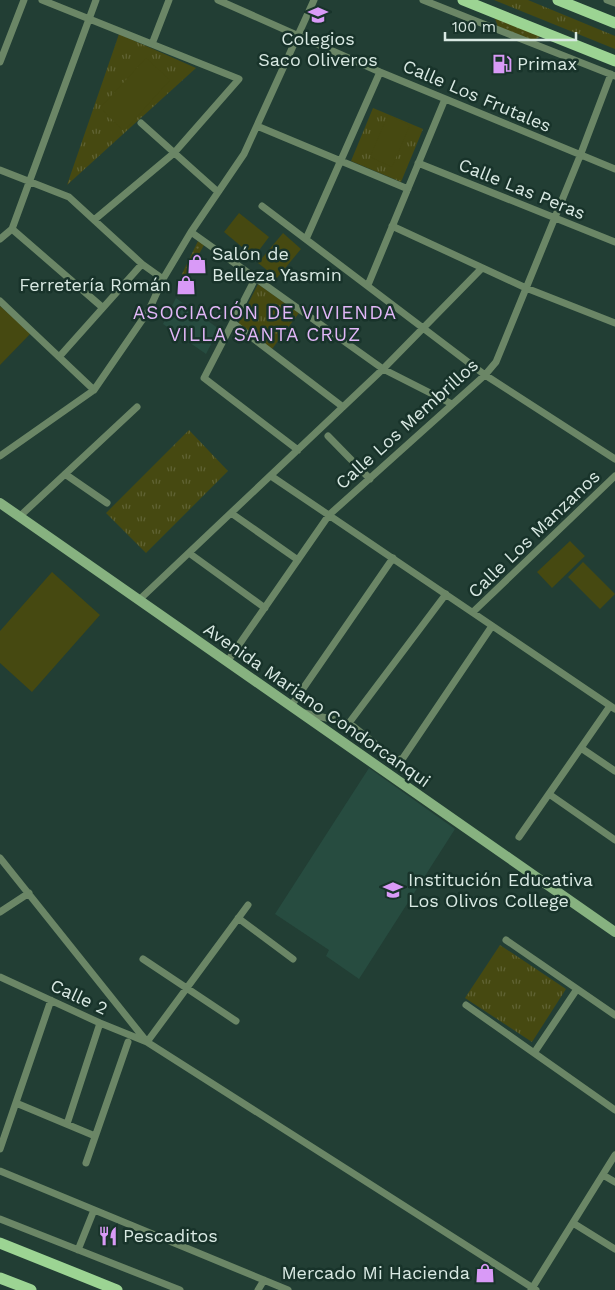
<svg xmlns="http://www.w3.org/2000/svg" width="615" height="1290" font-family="'Work Sans',sans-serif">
	<defs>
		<pattern id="grass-tufts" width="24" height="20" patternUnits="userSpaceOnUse" patternTransform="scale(1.25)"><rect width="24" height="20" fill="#464911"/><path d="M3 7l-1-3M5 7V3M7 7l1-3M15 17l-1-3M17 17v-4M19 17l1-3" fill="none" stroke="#606334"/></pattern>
		<pattern id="garden-dots" width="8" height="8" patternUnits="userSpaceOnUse" patternTransform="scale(1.25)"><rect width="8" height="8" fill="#464911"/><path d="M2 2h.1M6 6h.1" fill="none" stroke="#606334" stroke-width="1.8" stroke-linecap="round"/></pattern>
	</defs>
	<rect width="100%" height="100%" fill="#223e34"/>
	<path fill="#274c40" d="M176,298L219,329L206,354L163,324Z
		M369,768L455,829L359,979L326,956L329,950L275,914Z"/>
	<path fill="url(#grass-tufts)" d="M494,0H528L615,36V49Z
		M119,34L196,68L67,185Z
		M373,108L423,129L401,182L351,161Z
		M258,284L299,313L272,349L238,324Z
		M189,430L228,471L146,553L106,513Z
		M500,945L566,989L532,1042L465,998Z"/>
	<path fill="url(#garden-dots)" d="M494,16L543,35L533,41L498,27Z
		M198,241L204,245L186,278L182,274Z"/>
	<path fill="#464911" d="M146,58L170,80L124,131L100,108Z
		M388,115L410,125L392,167L370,157Z
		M239,213L269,237L254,257L224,232Z
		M283,233L301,249L277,278L258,263Z
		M0,306L31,333L0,365Z
		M570,541L585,556L552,588L537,572Z
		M583,562L615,594L600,609L568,577Z
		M52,572L100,615L32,692L0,663V631Z"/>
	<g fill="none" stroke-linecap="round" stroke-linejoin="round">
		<path stroke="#6b8666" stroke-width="7" d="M42,0L239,79L174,153L94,220
			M218,0L380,72L615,169
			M423,0L615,76
			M607,0L615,3
			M152,44L169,0
			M0,62L24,0
			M141,123L218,192
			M257,126L408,189
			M418,163L615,242
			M0,170L69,197L142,264L163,279
			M262,206L485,375L615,459
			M392,226L526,288L615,323
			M12,229L102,307
			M191,232L383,369L452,404
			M0,239L12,229L96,0
			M306,239L380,72
			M256,277L204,378L298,450
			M368,285L445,99
			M0,301L94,390
			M233,323L343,407
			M59,357L142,264
			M328,436L370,479
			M0,456L94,390L149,310L163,279L191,232L244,154L314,0
			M65,474L107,503
			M271,476L615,709
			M231,513L298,560
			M19,517L137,407
			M189,553L265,608
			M139,600L383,369L482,268
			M473,612L615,476
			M227,662L329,515L485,375L496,362L580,156L611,74
			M291,706L393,558
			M304,713L349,723L446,594
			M349,723L394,759L398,760L403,758L492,626
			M581,748L615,771
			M549,794L615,840
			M519,837L610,706
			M0,858L147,1042L536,1290
			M0,912L29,893
			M238,918L293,959
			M506,940L615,1015
			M143,959L236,1021
			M0,977L100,1023L147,1042
			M466,1005L615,1110
			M147,1042L248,905
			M534,1053L577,989
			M16,1103L95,1136
			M67,1124L100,1023
			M0,1149L51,1000
			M86,1163L128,1042
			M0,1171L288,1290
			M603,1175L615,1182
			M0,1219L180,1290
			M573,1223L615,1249
			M78,1250L94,1210
			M258,1290L264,1280
			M531,1290L615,1155"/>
		<path stroke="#87b280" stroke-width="10" d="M0,503L615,932"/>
		<path stroke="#9cd493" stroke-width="11" d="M463,0L615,61
			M558,0L615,23
			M0,1243L117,1290
			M0,1278L31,1290"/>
	</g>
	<defs>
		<symbol id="school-bare" viewBox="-9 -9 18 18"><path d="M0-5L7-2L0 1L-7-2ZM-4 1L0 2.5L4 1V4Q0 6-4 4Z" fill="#d99af7" stroke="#18332a" stroke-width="2.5" paint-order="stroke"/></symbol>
		<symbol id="fuel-bare" viewBox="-9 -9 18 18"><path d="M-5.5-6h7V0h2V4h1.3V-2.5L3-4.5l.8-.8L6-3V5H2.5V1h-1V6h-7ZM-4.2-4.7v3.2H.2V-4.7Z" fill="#d99af7" stroke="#18332a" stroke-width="2.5" paint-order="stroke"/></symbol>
		<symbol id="shop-bare" viewBox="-9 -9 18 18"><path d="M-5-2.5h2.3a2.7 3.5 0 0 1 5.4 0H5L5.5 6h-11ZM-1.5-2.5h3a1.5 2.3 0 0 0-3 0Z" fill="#d99af7" stroke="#18332a" stroke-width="2.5" paint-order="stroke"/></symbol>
		<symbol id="restaurant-bare" viewBox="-9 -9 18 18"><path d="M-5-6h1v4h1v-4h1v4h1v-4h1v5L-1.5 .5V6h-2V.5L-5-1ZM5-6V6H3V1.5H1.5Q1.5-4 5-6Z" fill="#d99af7" stroke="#18332a" stroke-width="2.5" paint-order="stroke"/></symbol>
	</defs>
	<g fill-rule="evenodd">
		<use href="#school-bare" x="304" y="1" width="28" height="28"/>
		<use href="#fuel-bare" x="488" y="50" width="28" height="28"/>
		<use href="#shop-bare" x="183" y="250" width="28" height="28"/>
		<use href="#shop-bare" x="172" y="271" width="28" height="28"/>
		<use href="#school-bare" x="379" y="876" width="28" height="28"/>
		<use href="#restaurant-bare" x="94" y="1222" width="28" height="28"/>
		<use href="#shop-bare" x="471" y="1259" width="28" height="28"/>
	</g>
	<g text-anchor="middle" stroke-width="5" stroke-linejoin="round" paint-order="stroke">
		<g font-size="18" fill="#d9e9e3" stroke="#18332a" text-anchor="start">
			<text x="318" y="45" text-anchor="middle">Colegios<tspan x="318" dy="21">Saco Oliveros</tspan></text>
			<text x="517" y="70">Primax</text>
			<text x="212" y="260">Salón de<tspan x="212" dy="21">Belleza Yasmin</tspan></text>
			<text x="171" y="291" text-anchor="end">Ferretería Román</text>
			<text x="408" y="886">Institución Educativa<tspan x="408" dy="21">Los Olivos College</tspan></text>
			<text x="123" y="1242">Pescaditos</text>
			<text x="470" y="1279" text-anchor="end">Mercado Mi Hacienda</text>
		</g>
		<g font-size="18" fill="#d9e9e3" stroke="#18332a">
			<text transform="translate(477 96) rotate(23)" y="6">Calle Los Frutales</text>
			<text transform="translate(522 189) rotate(22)" y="6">Calle Las Peras</text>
			<text transform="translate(407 424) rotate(-42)" y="6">Calle Los Membrillos</text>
			<text transform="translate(534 534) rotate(-44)" y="6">Calle Los Manzanos</text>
			<text transform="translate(317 705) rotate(35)" y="6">Avenida Mariano Condorcanqui</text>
			<text transform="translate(79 997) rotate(25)" y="6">Calle 2</text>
		</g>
		<g font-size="19" letter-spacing="1" fill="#e2b7f8" stroke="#18332a">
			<text x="265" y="319">ASOCIACIÓN DE VIVIENDA<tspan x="265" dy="22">VILLA SANTA CRUZ</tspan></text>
		</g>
	</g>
	<path d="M445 32v8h131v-8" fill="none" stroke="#d9e9e3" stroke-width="2.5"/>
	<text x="452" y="32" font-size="15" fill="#d9e9e3" stroke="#18332a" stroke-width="4" paint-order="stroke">100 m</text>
</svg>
